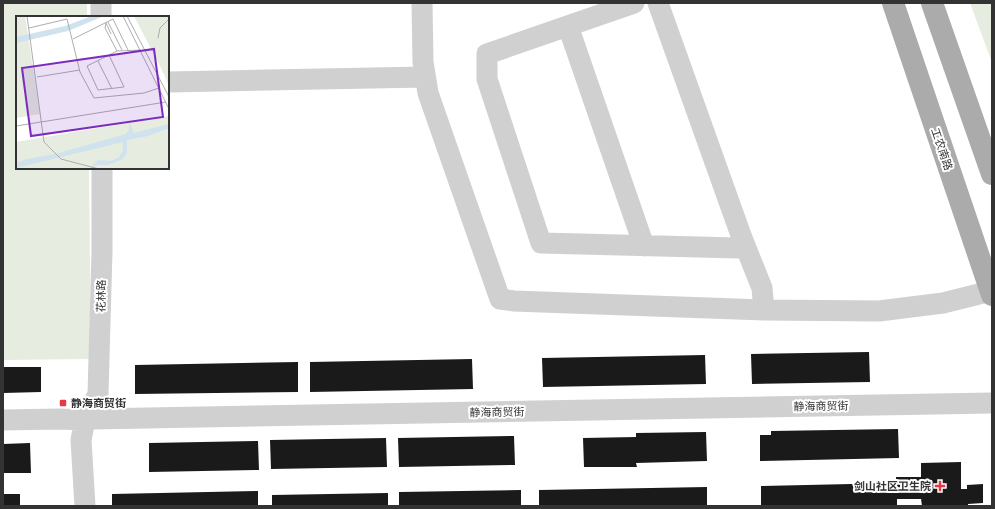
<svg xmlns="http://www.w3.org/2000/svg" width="995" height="509" font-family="Helvetica,'Noto Sans SC',sans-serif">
	<rect width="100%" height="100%" fill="#fff"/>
	<path fill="#e6ecdf" d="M3,3H87V17H17V168H89L91,359L3,360Z
		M970,3H992V62L990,57Z"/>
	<path fill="#1a1a1a" d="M869,352L870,382L752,384L751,354Z
		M705,355L706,384L543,387L542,358Z
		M472,359L473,389L310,392V362Z
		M298,362V392L135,394V365Z
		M3,367H41V392L3,393Z
		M898,429L899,458L760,461V435H771V431Z
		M706,432L707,461L636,463L637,467H584L583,438L636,437V433Z
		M514,436L515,465L399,467L398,438Z
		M386,438L387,467L271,469L270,440Z
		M258,441L259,470L149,472V443Z
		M30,443L31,473H3V444Z
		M961,462V489H967V485L983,484V503L968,504V506H922L921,499H897V506H761V486L896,483V477H921V463Z
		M707,487V506H539V490Z
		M521,490V506H399V492Z
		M258,491V506H112V494Z
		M388,493V506H272V495Z
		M3,494H20V506H3Z"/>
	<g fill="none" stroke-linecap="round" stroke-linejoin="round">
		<path stroke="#d0d0d0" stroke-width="21" d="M101,3V17
			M422,3L423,62L428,93L500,299L514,301L764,310L879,311L943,303L991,291
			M634,3L487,54V79L541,243L738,248L742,238L658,3
			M568,26L644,246
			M168,82L425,77
			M742,238L762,288L764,310
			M3,420L59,419L85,420L92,419L992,403
			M85,506L81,440L85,420L98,394L102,251V168"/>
		<path stroke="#ababab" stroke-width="22" d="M893,3L992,295
			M932,3L992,174"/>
	</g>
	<g fill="#e63946" stroke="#fff" stroke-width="1.5">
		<rect x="59" y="399" width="8" height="8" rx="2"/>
		<path d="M938 480h4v4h4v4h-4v4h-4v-4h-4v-4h4z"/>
	</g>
	<g text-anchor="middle" stroke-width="4" stroke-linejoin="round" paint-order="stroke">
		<g font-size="11" fill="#333" stroke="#fff">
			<text transform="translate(942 149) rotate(71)" y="4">工农南路</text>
			<text transform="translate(101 296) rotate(-89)" y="4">花林路</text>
			<text transform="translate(821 406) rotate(-1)" y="4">静海商贸街</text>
			<text transform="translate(497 412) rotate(-1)" y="4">静海商贸街</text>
		</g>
		<g font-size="11" font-weight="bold" fill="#333" stroke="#fff" text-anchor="start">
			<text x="71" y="407">静海商贸街</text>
			<text x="931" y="490" text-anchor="end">剑山社区卫生院</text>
		</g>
	</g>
	<g transform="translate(16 16)">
		<rect width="153" height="153" fill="#fff"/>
		<path d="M9,0L24,98L0,102V2ZM118,0H153V70L145,52ZM152,100L153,153H0V126Z" fill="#e6ecdf"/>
		<path d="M76,0H88L52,15L0,27V21L49,10ZM113,106L118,117L153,108V112L132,120L111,124V137L107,143L92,149H80L73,153L82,144L95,145L103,141L107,135V126L0,152V147L11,143L43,137L110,118L113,114Z" fill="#cfe2ee"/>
		<path fill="none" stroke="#adadad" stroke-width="1" d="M11,0L28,126L45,143L83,153M107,0L153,93M111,0L153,81M97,3L112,34M92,6L106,34M90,7L89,12L101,35M90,7L95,18M13,12L51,3L64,56L78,82L128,77L143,72M142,22L144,12L153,3M57,23L97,3M93,39L108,71L82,74L71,50L101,35L125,34M82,45L96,73M21,61L64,54M0,110L150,86"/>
		<path fill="#7b2cbf" fill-opacity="0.15" stroke="#7b2cbf" stroke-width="2" d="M138,33L147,101L15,120L6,52Z"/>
		<rect width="153" height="153" fill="none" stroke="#333" stroke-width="2"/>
	</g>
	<rect width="995" height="509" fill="none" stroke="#333333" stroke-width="8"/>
</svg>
